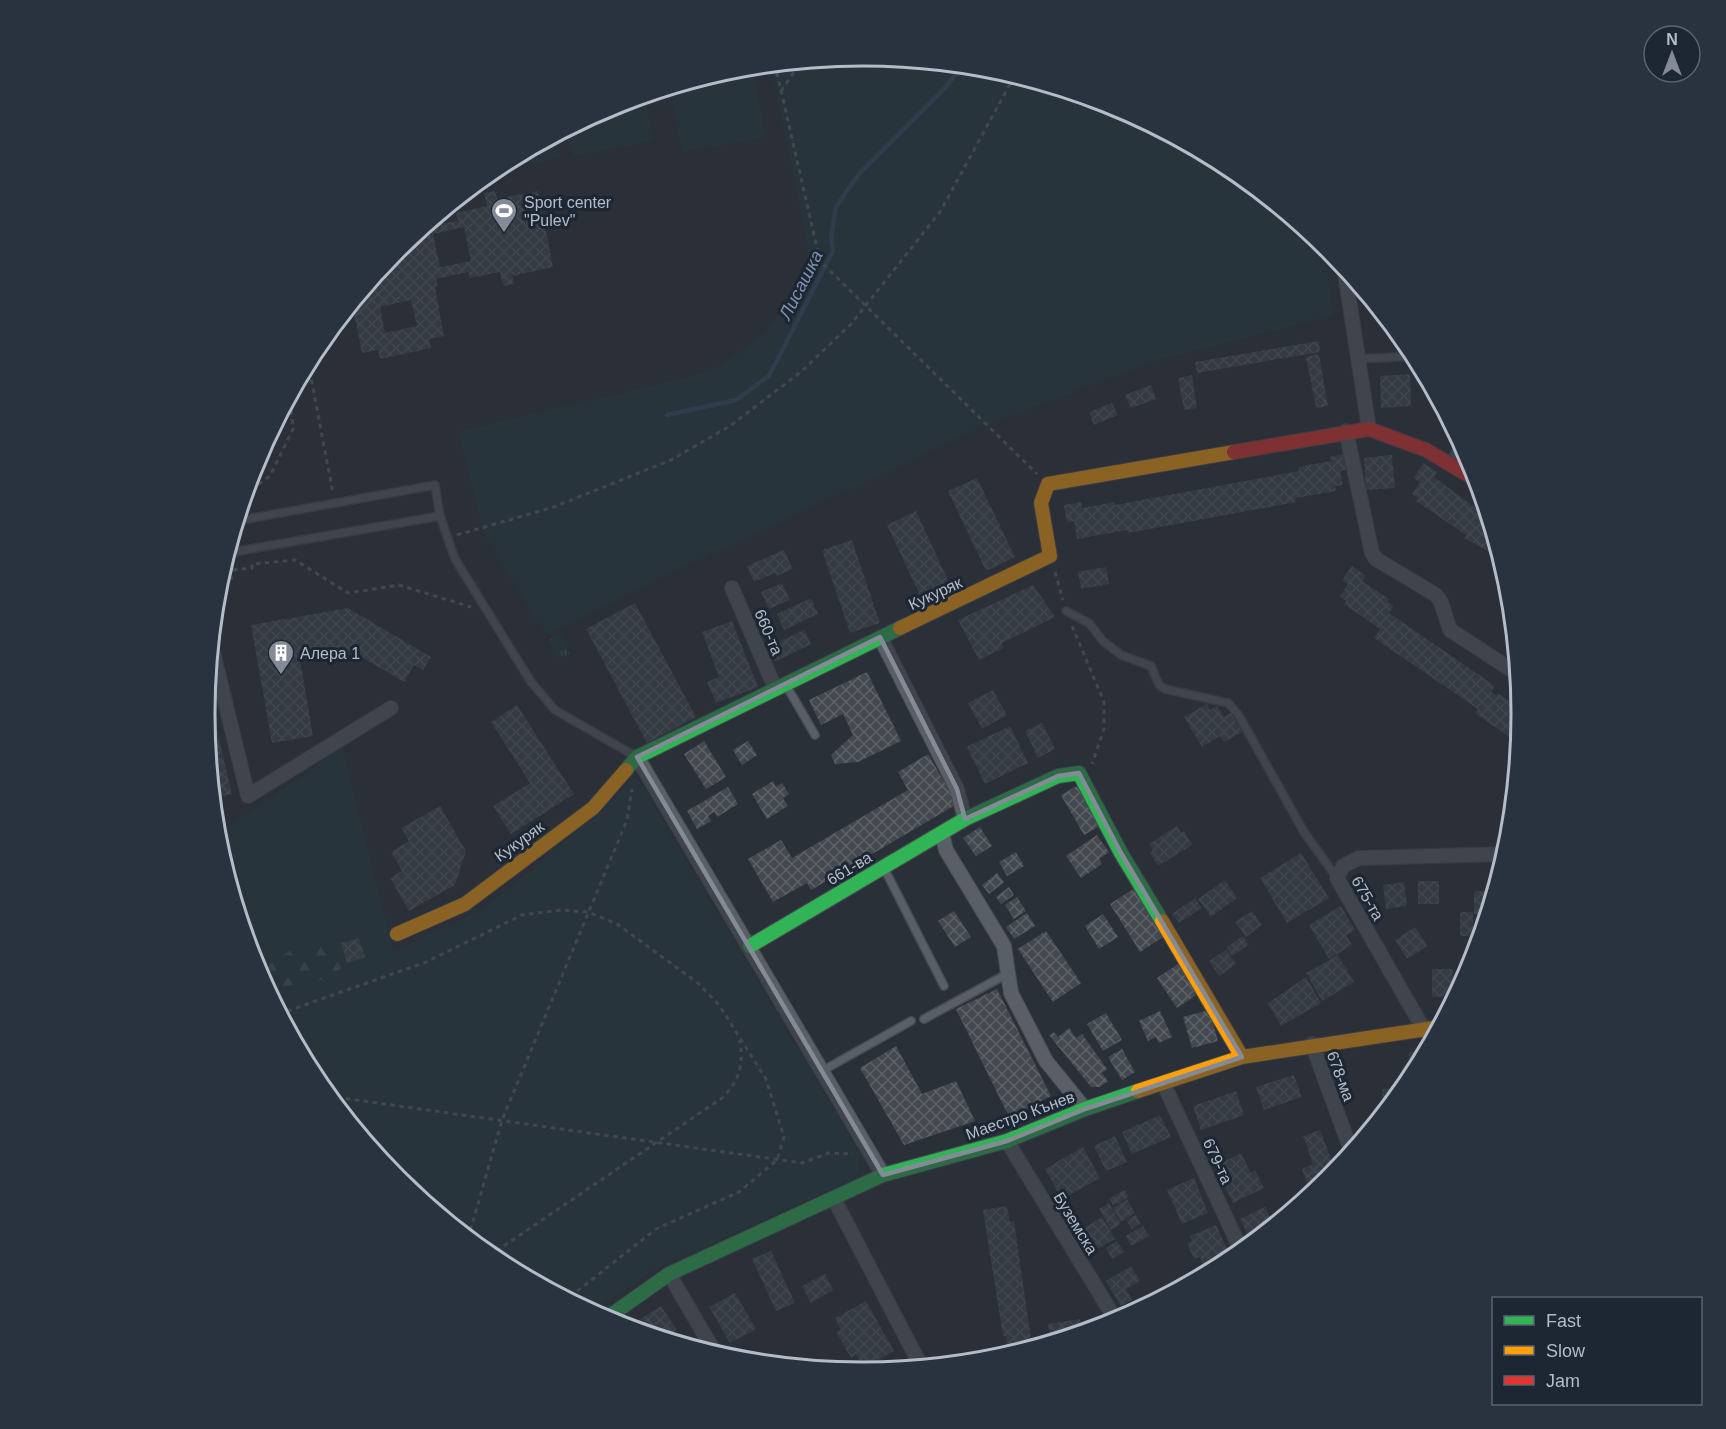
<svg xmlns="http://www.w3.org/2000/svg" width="1726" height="1429" font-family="Helvetica,sans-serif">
	<defs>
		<pattern id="forest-firs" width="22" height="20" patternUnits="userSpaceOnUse" patternTransform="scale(1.5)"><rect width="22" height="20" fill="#273a3e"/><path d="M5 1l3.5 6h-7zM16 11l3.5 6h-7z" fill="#445559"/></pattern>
		<pattern id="park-tufts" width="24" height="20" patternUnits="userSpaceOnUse" patternTransform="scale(1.5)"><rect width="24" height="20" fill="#273a3e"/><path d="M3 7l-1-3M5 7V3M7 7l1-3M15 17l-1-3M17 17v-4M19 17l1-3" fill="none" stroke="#445559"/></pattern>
		<pattern id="building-cross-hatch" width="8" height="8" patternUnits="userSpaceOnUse" patternTransform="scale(1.5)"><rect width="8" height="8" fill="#444950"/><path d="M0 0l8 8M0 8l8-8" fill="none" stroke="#5d6168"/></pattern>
	</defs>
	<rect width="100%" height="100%" fill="#2a3038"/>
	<path fill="#273a3e" d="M863,56L992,68L1116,106L1229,167L1323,243L1333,315L1155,361L986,425L645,585L545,635L483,531L458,432L701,374C756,351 792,311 809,253L771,65Z
		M753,66L765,137L682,152L670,88L735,68Z
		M644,95L653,141L573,156L567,129L611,106Z
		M556,135L561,158L512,167L510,159Z
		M342,748L394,952L482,910L603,810L636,776L860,1154L855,1178L663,1265L590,1312L497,1262L397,1180L315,1080L254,966L217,843L216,835Z"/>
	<path fill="url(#forest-firs)" d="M328,940L337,944L343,965C330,984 307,981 287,986C281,988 275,992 269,995L256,970L306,942Z"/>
	<path fill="url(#park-tufts)" d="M560,634L570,654L560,659L549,640Z"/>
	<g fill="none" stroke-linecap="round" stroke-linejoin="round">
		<path stroke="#384963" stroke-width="4.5" d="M667,415L736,400L769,376L833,251L831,238L836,207L858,175L946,87L962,65"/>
	</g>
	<path fill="url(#building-cross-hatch)" fill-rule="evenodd" d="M495,191L497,199L538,191L553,267L512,276L514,284L503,286L500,272L470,278L468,272L436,279L438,287H435L444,336L429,339L431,348L380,359L378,350L362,353L352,303L397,248L425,226L458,221L456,213L487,206L484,193ZM464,227L471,261L440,267L433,234ZM411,300L417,326L385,333L380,307Z
		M1319,341L1320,352L1197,373L1195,362Z
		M1319,354L1328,406L1316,408L1306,357Z
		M1410,374L1411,406L1381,408L1380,376Z
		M1192,375L1197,408L1184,410L1178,378Z
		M1151,385L1156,399L1131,408L1125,395Z
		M1112,403L1118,415L1094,425L1089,412Z
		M1343,454L1346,470L1340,471L1343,485L1335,486L1336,491L1295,498L1296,502L1128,533L1127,530L1077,539L1074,521L1067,522L1064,505L1081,502L1082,508L1114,502L1115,505L1299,471L1298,467L1331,461L1330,457Z
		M1392,455L1395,488L1366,490L1364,458Z
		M1423,463L1437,472L1434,477L1489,518L1503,564L1499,561L1501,558L1464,538L1466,535L1416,501L1418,498L1412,494L1420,482L1414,478Z
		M977,478L1015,557L986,571L948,491Z
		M916,511L953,591L924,604L887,525Z
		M852,540L880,623L850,633L822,550Z
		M784,550L793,569L777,576L775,573L754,582L747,566Z
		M1352,566L1366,576L1362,581L1389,599L1387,602L1394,606L1389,613L1495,686L1491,692L1497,696L1499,694L1521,709L1520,738L1514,734L1511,738L1475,713L1478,709L1374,638L1380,629L1344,604L1346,601L1340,596L1348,584L1342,580Z
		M1106,567L1109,584L1081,589L1078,572Z
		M782,583L790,600L769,609L761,592Z
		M1033,585L1055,617L1002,643L1003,648L979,660L958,620Z
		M811,598L818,614L784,630L777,614Z
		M635,603L696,717L647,743L586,629Z
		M348,608L431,657L423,670L414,665L404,682L351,651L300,660L313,736L272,743L251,625Z
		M732,621L758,687L716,703L707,682L719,677L702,632Z
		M804,630L811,644L775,662L768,647Z
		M867,672L901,741L858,762L835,764L831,755L853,735L843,714L821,725L809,700Z
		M207,688L232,794L212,798L204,714Z
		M993,690L1007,715L982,729L968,703Z
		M1207,704L1210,710L1217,706L1224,717L1231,713L1242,732L1224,742L1220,736L1202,747L1184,717Z
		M517,705L574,794L511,834L493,806L530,783L491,722Z
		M1042,723L1055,749L1038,758L1025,731Z
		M1010,726L1028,763L985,784L967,747Z
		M704,741L726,777L706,789L684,754Z
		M748,741L757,755L742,765L733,750Z
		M928,754L957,804L811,890L807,883L773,902L748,859L781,840L792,858L908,790L898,772Z
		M773,781L776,787L782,783L789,794L783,798L788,806L767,819L752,794Z
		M1077,786L1100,826L1084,835L1061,795Z
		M728,787L738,804L717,817L714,812L708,816L711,821L697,829L687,811Z
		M440,806L466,851L455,885L409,911L390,878L402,871L391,852L409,841L401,828Z
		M1177,826L1181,833L1184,831L1192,845L1158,866L1150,853L1153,850L1149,844Z
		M980,827L992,846L976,856L963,838Z
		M1097,835L1109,852L1099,859L1102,864L1081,878L1066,856Z
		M1016,852L1024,866L1007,876L999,862Z
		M1301,853L1329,898L1287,923L1260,878Z
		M997,873L1004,882L989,894L982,885Z
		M1225,880L1237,898L1211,917L1198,899Z
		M1418,881H1439V904H1418Z
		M1404,882L1407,906L1386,909L1383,885Z
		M1009,887L1014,895L1001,904L996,897Z
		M1135,888L1166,935L1140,952L1110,904Z
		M1474,891H1494L1488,914H1474Z
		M1017,897L1026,911L1014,919L1005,905Z
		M1195,898L1202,908L1179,923L1172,914Z
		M1341,906L1355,930L1346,935L1352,945L1329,959L1309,925Z
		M954,911L971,937L955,947L938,921Z
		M1252,911L1262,925L1246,937L1235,922Z
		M1460,912H1473V936H1460Z
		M1027,913L1035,926L1014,939L1006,927Z
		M1103,914L1118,937L1099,949L1085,926Z
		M1415,927L1428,946L1407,959L1395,940Z
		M1046,931L1081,983L1053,1002L1018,949Z
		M1243,936L1249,945L1232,956L1226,947Z
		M359,938L365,957L347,963L341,943Z
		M1226,950L1236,964L1219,976L1209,961Z
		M1338,955L1354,982L1322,1001L1306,973Z
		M1181,962L1201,992L1177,1008L1157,978Z
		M1432,969H1453V996L1432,997Z
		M1306,977L1321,1003L1281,1026L1268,1003Z
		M997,989L1051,1096L1009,1117L956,1009Z
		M1209,1010L1218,1041L1192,1048L1183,1017Z
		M1160,1011L1172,1037L1159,1043L1156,1037L1148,1041L1139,1021Z
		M1106,1013L1122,1040L1103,1051L1087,1024Z
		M1069,1028L1076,1038L1082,1034L1107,1069L1102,1073L1108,1081L1100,1087H1091L1049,1035L1054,1032L1058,1037Z
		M896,1046L922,1094L956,1081L975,1121L904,1145L860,1068Z
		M1122,1049L1135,1072L1122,1080L1108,1057Z
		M1427,1051L1411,1081L1383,1115L1382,1089L1404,1088V1077H1409V1052Z
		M1294,1075L1302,1097L1264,1110L1256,1087Z
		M1236,1091L1244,1115L1201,1130L1193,1106Z
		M1160,1115L1171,1137L1132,1154L1122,1132Z
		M1320,1130L1336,1172L1311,1195L1302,1169L1313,1164L1303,1136Z
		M1115,1136L1127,1162L1106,1171L1094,1146Z
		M1083,1147L1100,1178L1062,1199L1045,1169Z
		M1241,1153L1251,1173L1255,1170L1264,1188L1233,1203L1215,1166Z
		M1194,1178L1208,1213L1182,1224L1167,1190Z
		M1124,1190L1129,1197L1113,1206L1109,1199Z
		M1127,1199L1135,1213L1121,1222L1113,1208Z
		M1109,1203L1121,1224L1111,1230L1099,1209Z
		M1007,1206L1010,1222L1014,1221L1032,1346L1008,1350L1006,1336H1003L983,1210Z
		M1265,1207L1274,1226L1252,1244L1240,1219Z
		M1136,1215L1141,1223L1132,1229L1126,1220Z
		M1102,1217L1115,1239L1090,1253L1078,1232Z
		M1216,1225L1232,1260L1207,1273L1200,1257L1194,1259L1187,1243L1192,1240L1190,1236Z
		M1143,1226L1149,1236L1131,1246L1126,1236Z
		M1117,1241L1124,1252L1112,1259L1106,1248Z
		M771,1251L795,1303L776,1311L752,1259Z
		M1131,1266L1140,1281L1126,1289L1132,1300L1121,1306L1106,1281Z
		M825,1274L833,1290L811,1303L802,1286Z
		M735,1293L756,1329L730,1343L709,1307Z
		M866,1301L894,1351L864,1368L856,1355L851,1358L836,1332L841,1330L835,1318Z
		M661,1306L677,1330L663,1339L626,1328Z
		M1080,1319L1082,1333L1051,1343L1048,1324Z"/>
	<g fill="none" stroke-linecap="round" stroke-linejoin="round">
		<defs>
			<path id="lane" d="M1358,359L1415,356
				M1451,460L1458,448L1464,447
				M236,521L435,485L440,516L455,559L531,682L555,710L635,756
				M227,553L440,516
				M1066,611L1089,623L1103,641L1121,655L1151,666L1159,685L1165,689L1228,703L1238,714L1304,832L1337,878
				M786,685L815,735
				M884,868L944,986
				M924,1019L1009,973
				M822,1071L911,1021"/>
			<path id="street" d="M1344,267L1369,429
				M1346,431L1372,553L1376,559L1436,595L1441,602L1450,630L1518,674
				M732,588L775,688
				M880,637L957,789L965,819
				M211,644L248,796L391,708
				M637,757L883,1175
				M942,833L946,850L1004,946L1011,993L1046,1061L1085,1109
				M1423,1028L1337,878L1343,866L1359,858L1506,854
				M1312,1044L1352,1153
				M1164,1085L1242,1252
				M1007,1141L1117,1322
				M834,1199L922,1368
				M669,1274L717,1356"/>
			<path id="fast" d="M626,770L637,757L900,628
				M750,946L965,819L1058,776L1079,773L1121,853L1162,921
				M604,1320L669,1274L883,1175L1007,1141L1085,1109L1138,1091"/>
			<path id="slow" d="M900,628L1050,556L1041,503L1048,484L1234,452
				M1162,921L1242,1057
				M397,934L465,904L593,808L626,770
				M1138,1091L1242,1057L1440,1027"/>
			<path id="jam" d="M1234,452L1369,429L1426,450L1478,481"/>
		</defs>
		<use href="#lane" stroke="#484c53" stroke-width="10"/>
		<use href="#street" stroke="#484c53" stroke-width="16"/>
		<use href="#fast" stroke="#484c53" stroke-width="16"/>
		<use href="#slow" stroke="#484c53" stroke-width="16"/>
		<use href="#jam" stroke="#484c53" stroke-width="16"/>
		<path stroke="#5d636a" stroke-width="3" stroke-dasharray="4.5 4.5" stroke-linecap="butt" d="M775,64L820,261L1037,474
			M781,91L801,62
			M308,362L333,493
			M244,495L270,476L293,429L290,395
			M243,499V501
			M457,535L554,507L671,460L730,426L802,371L851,324L940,212L1015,75
			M222,568L224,579L233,578
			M233,570L252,568V564L295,560L348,593L399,585L471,607
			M1055,572L1063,600
			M1072,626L1104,702V729L1092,764
			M279,1014L426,962L522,915L561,910L588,912L617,924L698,983L719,1005L766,1079L784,1137L777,1160L739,1192L656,1229L566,1300
			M328,1096L802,1163L829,1153L853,1154
			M468,1239L502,1120L627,820L632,789
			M489,1256L722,1098C739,1082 745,1063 739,1040"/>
		<use href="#lane" stroke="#5a5e66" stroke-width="7"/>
		<use href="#street" stroke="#5a5e66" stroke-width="14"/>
		<use href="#fast" stroke="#30b455" stroke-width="14"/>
		<use href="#slow" stroke="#ff9f0a" stroke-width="14"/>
		<use href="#jam" stroke="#e5322d" stroke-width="14"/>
	</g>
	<path d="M0 0H1726V1429H0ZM880,637L957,789L965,819L1058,776L1079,773L1121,853L1242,1057L1085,1109L1007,1141L883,1175L637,757Z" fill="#2a3038" fill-opacity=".55" fill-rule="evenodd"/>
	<path fill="none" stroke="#848b96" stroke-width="4.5" stroke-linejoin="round" d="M880,637L957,789L965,819L1058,776L1079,773L1121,853L1242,1057L1085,1109L1007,1141L883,1175L637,757Z"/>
	<defs>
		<symbol id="stadium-pin" viewBox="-11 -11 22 30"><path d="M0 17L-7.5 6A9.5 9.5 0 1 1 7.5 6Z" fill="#848b96" stroke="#1d2633"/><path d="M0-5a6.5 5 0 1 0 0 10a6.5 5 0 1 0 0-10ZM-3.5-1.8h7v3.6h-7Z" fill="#fff"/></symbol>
		<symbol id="building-pin" viewBox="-11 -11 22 30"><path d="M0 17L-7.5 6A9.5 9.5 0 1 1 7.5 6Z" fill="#848b96" stroke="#1d2633"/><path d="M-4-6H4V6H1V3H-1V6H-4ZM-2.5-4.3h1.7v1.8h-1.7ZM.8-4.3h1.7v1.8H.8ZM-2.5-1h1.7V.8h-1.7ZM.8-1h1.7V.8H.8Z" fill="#fff"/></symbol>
	</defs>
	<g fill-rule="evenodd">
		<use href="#stadium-pin" x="489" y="196" width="30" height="40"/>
		<use href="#building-pin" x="266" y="638" width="30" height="40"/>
	</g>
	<g text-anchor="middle" stroke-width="6" stroke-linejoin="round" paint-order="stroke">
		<g font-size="16" fill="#b4bcc9" stroke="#1d2633" text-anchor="start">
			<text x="524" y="208">Sport center<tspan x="524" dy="18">"Pulev"</tspan></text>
			<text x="300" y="659">Алера 1</text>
		</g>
		<g font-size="16" fill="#b4bcc9" stroke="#1d2633">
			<text transform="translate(935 593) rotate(-25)" y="6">Кукуряк</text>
			<text transform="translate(769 632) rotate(67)" y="6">660-та</text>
			<text transform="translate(519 841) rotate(-36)" y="6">Кукуряк</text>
			<text transform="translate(849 868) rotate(-31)" y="6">661-ва</text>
			<text transform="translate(1368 898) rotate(60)" y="6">675-та</text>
			<text transform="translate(1341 1076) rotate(70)" y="6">678-ма</text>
			<text transform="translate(1020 1115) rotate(-20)" y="6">Маестро Кънев</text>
			<text transform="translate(1218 1161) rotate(65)" y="6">679-та</text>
			<text transform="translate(1076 1223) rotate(59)" y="6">Буземска</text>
		</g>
		<g font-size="18" font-style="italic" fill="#7c92b1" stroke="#1d2633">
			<text transform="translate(801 285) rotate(-63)" y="6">Лисашка</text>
		</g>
	</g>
	<path d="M0 0H1726V1429H0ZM215 714a648 648 0 1 1 1296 0a648 648 0 1 1-1296 0Z" fill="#29323f" fill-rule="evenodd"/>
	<path fill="none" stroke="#b4bcc9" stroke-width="3" d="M215 714a648 648 0 1 1 1296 0a648 648 0 1 1-1296 0Z"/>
	<rect x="1492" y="1297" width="210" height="108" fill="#1d2633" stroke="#59626f" stroke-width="1.5"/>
	<rect x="1504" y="1316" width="30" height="9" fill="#30b455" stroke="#59626f" stroke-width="1.5"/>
	<text x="1546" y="1327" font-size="18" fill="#b4bcc9">Fast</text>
	<rect x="1504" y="1346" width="30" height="9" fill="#ff9f0a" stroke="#59626f" stroke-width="1.5"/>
	<text x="1546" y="1357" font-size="18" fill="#b4bcc9">Slow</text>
	<rect x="1504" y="1376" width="30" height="9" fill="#e5322d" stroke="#59626f" stroke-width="1.5"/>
	<text x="1546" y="1387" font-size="18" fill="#b4bcc9">Jam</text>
	<g transform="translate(1672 54)"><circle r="28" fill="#1d2633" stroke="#59626f" stroke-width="1.5"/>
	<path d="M0-4.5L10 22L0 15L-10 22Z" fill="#848b96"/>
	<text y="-9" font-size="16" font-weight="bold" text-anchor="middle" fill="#b4bcc9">N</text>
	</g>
</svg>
